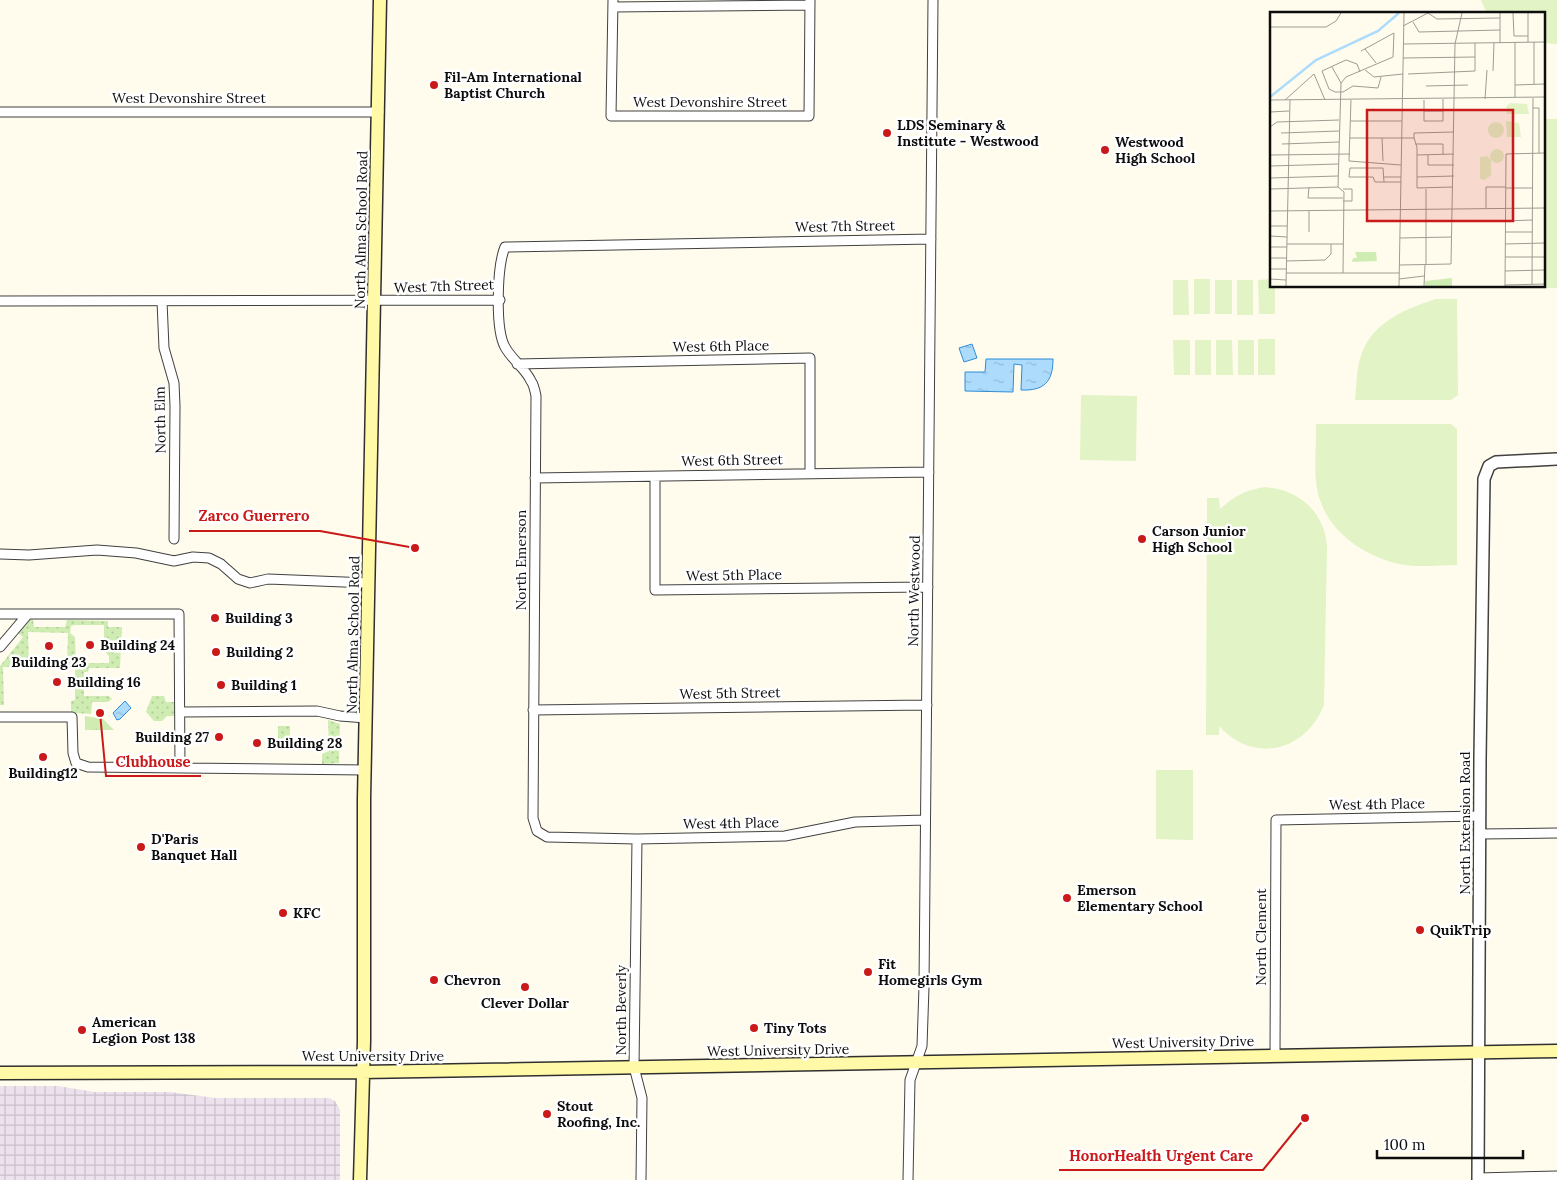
<svg xmlns="http://www.w3.org/2000/svg" width="1557" height="1180" font-family="Lora,serif">
	<defs>
		<pattern id="industrial-grid" width="8" height="8" patternUnits="userSpaceOnUse" patternTransform="scale(1.25)"><rect width="8" height="8" fill="#ece1ed"/><path d="M0 4h8M4 0v8" fill="none" stroke="#c9c0ca"/></pattern>
		<pattern id="grass-tufts" width="24" height="20" patternUnits="userSpaceOnUse" patternTransform="scale(1.25)"><rect width="24" height="20" fill="#cfedb3"/><path d="M3 7l-1-3M5 7V3M7 7l1-3M15 17l-1-3M17 17v-4M19 17l1-3" fill="none" stroke="#b1ca99"/></pattern>
		<pattern id="park-dots" width="8" height="8" patternUnits="userSpaceOnUse" patternTransform="scale(1.25)"><rect width="8" height="8" fill="#cfedb3"/><path d="M2 2h.1M6 6h.1" fill="none" stroke="#b1ca99" stroke-width="1.8" stroke-linecap="round"/></pattern>
		<pattern id="water-ripples" width="26" height="14" patternUnits="userSpaceOnUse" patternTransform="scale(1.25)"><rect width="26" height="14" fill="#addbfc"/><path d="M2 4q2-2 4 0t4 0M15 11q2-2 4 0t4 0" fill="none" stroke="#94bbd7"/></pattern>
	</defs>
	<rect width="100%" height="100%" fill="#fffced"/>
	<path fill="url(#industrial-grid)" d="M0,1086H58L95,1092H170L215,1098H329L335,1101L340,1110V1180H0Z"/>
	<path fill="url(#grass-tufts)" d="M85,716L103,719L114,730H85Z"/>
	<path fill="url(#park-dots)" fill-rule="evenodd" d="M30,619H33L34,627H65L67,620L108,621V627H122L120,668H89L88,672H84V696H109L112,699L108,702H92L91,714L71,713V701L75,700V668L3,667L4,705H0V666L23,637L18,633ZM75,625H104V651L109,656V663H76L75,637L70,633L71,626ZM28,632L68,633L67,664H60L55,660L38,659L36,664H29Z
		M152,696H164L166,702H175V716H167L162,721H154L146,712Z
		M328,720L340,724L339,763L322,764V754L329,751Z
		M278,726H290V735L287,741H278Z"/>
	<path fill="#e2f3c6" d="M1481,0H1557V44L1543,43V14H1487Z
		M1543,119H1557V288L1496,287L1543,286Z
		M1194,279H1210V314H1194Z
		M1271,279V286H1275V314H1259L1258,280Z
		M1173,280H1188L1189,315H1173Z
		M1215,280H1232V314H1215Z
		M1237,280H1253V315H1237Z
		M1436,299H1457L1458,395L1451,400H1355C1357,385 1356,367 1362,353C1373,322 1407,308 1436,299Z
		M1258,339H1275V375H1258Z
		M1173,340H1190V375H1174Z
		M1195,340H1211V375H1195Z
		M1216,340H1232L1233,375H1216Z
		M1238,340H1254V375H1238Z
		M1081,395L1137,396L1136,461L1080,460Z
		M1316,424H1451L1457,429V565C1439,565 1418,568 1400,564C1366,557 1331,534 1320,500C1312,478 1317,447 1316,424Z
		M1265,487C1299,490 1324,511 1327,546L1324,705C1306,751 1254,765 1219,726V735H1206L1207,498H1219L1220,509C1234,496 1246,490 1265,487Z
		M1156,770H1193V840L1156,839Z"/>
	<path fill="url(#water-ripples)" stroke="#2d8dd9" d="M972,344L977,358L964,362L959,348Z
		M986,359H1053C1053,382 1044,391 1021,390L1022,365L1014,364L1013,392L965,391V372H985Z
		M125,701L131,708L120,719L117,720L113,713Z"/>
	<g fill="none" stroke-linecap="round" stroke-linejoin="round">
		<defs>
			<path id="minor" d="M613,0L611,116H809L810,0
				M613,7L810,5
				M0,112H379
				M0,301L500,300
				M162,301L164,348L174,383L175,406L174,539
				M517,364L810,358V474
				M655,477V590L928,587
				M535,478L929,472
				M0,554L29,555L97,550L136,553L174,561L193,557L209,558L221,564L238,579L250,583L268,579L369,583
				M0,614H179L180,768
				M0,647L28,614
				M533,710L927,705
				M180,712L317,711L340,716L366,718
				M0,717H72L73,753L76,763L88,767L365,770
				M925,820L855,822L785,836L637,839L547,837L537,831L533,818L536,396C535,391 534,385 531,381C525,368 512,360 505,347C495,329 497,266 505,247L931,239
				M1480,834L1557,833
				M637,839L634,1067L642,1098L641,1180
				M1275,1055L1276,820L1480,816
				M1478,1178L1557,1176
				M908,1180L910,1080L922,1046L924,987L933,0"/>
			<path id="tertiary" d="M1478,1180L1480,759L1484,479L1489,466L1496,462L1557,459"/>
			<path id="secondary" d="M0,1073L362,1072L1557,1051
				M360,1180L364,1041V799L380,0"/>
		</defs>
		<use href="#minor" stroke="#404040" stroke-width="11"/>
		<use href="#tertiary" stroke="#404040" stroke-width="14"/>
		<use href="#secondary" stroke="#2f2f2f" stroke-width="15"/>
		<use href="#minor" stroke="#fff" stroke-width="9"/>
		<use href="#tertiary" stroke="#fff" stroke-width="11"/>
		<use href="#secondary" stroke="#fff9a8" stroke-width="12"/>
	</g>
	<g fill="#ca1919" stroke="#fff" stroke-width="2">
		<circle cx="434" cy="85" r="5"/>
		<circle cx="887" cy="133" r="5"/>
		<circle cx="1105" cy="150" r="5"/>
		<circle cx="1142" cy="539" r="5"/>
		<circle cx="215" cy="618" r="5"/>
		<circle cx="90" cy="645" r="5"/>
		<circle cx="49" cy="646" r="5"/>
		<circle cx="216" cy="652" r="5"/>
		<circle cx="57" cy="682" r="5"/>
		<circle cx="221" cy="685" r="5"/>
		<circle cx="219" cy="737" r="5"/>
		<circle cx="257" cy="743" r="5"/>
		<circle cx="43" cy="757" r="5"/>
		<circle cx="141" cy="847" r="5"/>
		<circle cx="1067" cy="898" r="5"/>
		<circle cx="283" cy="913" r="5"/>
		<circle cx="1420" cy="930" r="5"/>
		<circle cx="868" cy="972" r="5"/>
		<circle cx="434" cy="980" r="5"/>
		<circle cx="525" cy="987" r="5"/>
		<circle cx="754" cy="1028" r="5"/>
		<circle cx="82" cy="1030" r="5"/>
		<circle cx="547" cy="1114" r="5"/>
	</g>
	<g text-anchor="middle" stroke-width="5" stroke-linejoin="round" paint-order="stroke">
		<g font-size="14" font-weight="bold" fill="#0d0d0d" stroke="#fff" text-anchor="start">
			<text x="444" y="82">Fil-Am International<tspan x="444" dy="16">Baptist Church</tspan></text>
			<text x="897" y="130">LDS Seminary &amp;<tspan x="897" dy="16">Institute - Westwood</tspan></text>
			<text x="1115" y="147">Westwood<tspan x="1115" dy="16">High School</tspan></text>
			<text x="1152" y="536">Carson Junior<tspan x="1152" dy="16">High School</tspan></text>
			<text x="225" y="623">Building 3</text>
			<text x="100" y="650">Building 24</text>
			<text x="226" y="657">Building 2</text>
			<text x="49" y="667" text-anchor="middle">Building 23</text>
			<text x="67" y="687">Building 16</text>
			<text x="231" y="690">Building 1</text>
			<text x="209" y="742" text-anchor="end">Building 27</text>
			<text x="267" y="748">Building 28</text>
			<text x="43" y="778" text-anchor="middle">Building12</text>
			<text x="151" y="844">D'Paris<tspan x="151" dy="16">Banquet Hall</tspan></text>
			<text x="1077" y="895">Emerson<tspan x="1077" dy="16">Elementary School</tspan></text>
			<text x="293" y="918">KFC</text>
			<text x="1430" y="935">QuikTrip</text>
			<text x="878" y="969">Fit<tspan x="878" dy="16">Homegirls Gym</tspan></text>
			<text x="444" y="985">Chevron</text>
			<text x="525" y="1008" text-anchor="middle">Clever Dollar</text>
			<text x="92" y="1027">American<tspan x="92" dy="16">Legion Post 138</tspan></text>
			<text x="764" y="1033">Tiny Tots</text>
			<text x="557" y="1111">Stout<tspan x="557" dy="16">Roofing, Inc.</tspan></text>
		</g>
		<g font-size="14" fill="#0d0d0d" stroke="#fff">
			<text x="189" y="103">West Devonshire Street</text>
			<text x="710" y="107">West Devonshire Street</text>
			<text transform="translate(845 226) rotate(-1)" y="5">West 7th Street</text>
			<text transform="translate(361 230) rotate(-89)" y="5">North Alma School Road</text>
			<text transform="translate(444 286) rotate(-2)" y="5">West 7th Street</text>
			<text transform="translate(721 346) rotate(-1)" y="5">West 6th Place</text>
			<text transform="translate(160 420) rotate(-91)" y="5">North Elm</text>
			<text transform="translate(732 460) rotate(-1)" y="5">West 6th Street</text>
			<text transform="translate(521 560) rotate(-90)" y="5">North Emerson</text>
			<text transform="translate(734 575) rotate(-1)" y="5">West 5th Place</text>
			<text transform="translate(914 591) rotate(-89)" y="5">North Westwood</text>
			<text transform="translate(353 635) rotate(-89)" y="5">North Alma School Road</text>
			<text transform="translate(730 693) rotate(-1)" y="5">West 5th Street</text>
			<text transform="translate(1377 804) rotate(-1)" y="5">West 4th Place</text>
			<text transform="translate(731 823) rotate(-1)" y="5">West 4th Place</text>
			<text transform="translate(1465 823) rotate(-90)" y="5">North Extension Road</text>
			<text transform="translate(1261 937) rotate(-90)" y="5">North Clement</text>
			<text transform="translate(621 1010) rotate(-90)" y="5">North Beverly</text>
			<text transform="translate(1183 1042) rotate(-1)" y="5">West University Drive</text>
			<text transform="translate(778 1050) rotate(-1)" y="5">West University Drive</text>
			<text x="373" y="1061">West University Drive</text>
		</g>
	</g>
	<g transform="translate(1270 12)">
		<rect width="275" height="275" fill="#fffced"/>
		<path d="M85,240H106L107,249L82,250L83,246H87ZM182,266V274H155V269Z" fill="#cfedb3"/>
		<path d="M240,91L257,92L259,102H237L236,95ZM236,109L249,111L251,125H237ZM218 118a8 8 0 1 1 16 0a8 8 0 1 1-16 0ZM220 144a7 7 0 1 1 14 0a7 7 0 1 1-14 0ZM217,144L221,148V163L215,168L210,167V145Z" fill="#e2f3c6"/>
		<path fill="none" stroke="#addbfc" stroke-width="2.5" d="M0,85L46,48L108,19L129,1"/>
		<path fill="none" stroke="#9e9c93" stroke-width="1" d="M158,1L167,7L230,6M230,1V31M243,1L244,24H258M143,10L149,20L230,18M133,14L158,1M0,15H56L66,9L71,1M258,30V1M133,32L275,30M95,37L106,51M133,46L205,45M62,55L71,71M95,58L104,65L133,62M223,59L224,31M90,60L87,52L76,48L52,59L59,77L65,80H73L83,74L108,76L111,65M138,62L205,59V31M71,71L68,175L74,180L73,261M71,71L76,65L123,45L124,21L91,39M264,72V30M245,73L275,72M156,74L198,73M245,85V30M215,87L217,58M0,88L275,85M15,88L44,62L55,88M81,88L79,149L131,153M154,88V109H173V87M263,96H269V141M154,99H173M0,100L19,99M81,109H132M0,115L7,110L69,108M11,121L69,119M80,126H144M112,126L113,149M12,132L69,130M145,132H173V143M0,143L80,142M147,143L184,142M158,143V153H184M0,154L68,152M113,165H131M147,165L184,164M0,166L68,164M114,170L113,156H80L79,165H103L105,170H131M39,175L38,186H73M183,175L147,176V135L144,126V121L184,120M236,176H262M0,177L68,175M73,177H82V189H73M216,196V175H236M275,196V231M0,199L275,196M235,209L262,208M0,214H17M39,220V199M235,220H262M0,224L17,225M130,226L182,225M17,232H73M235,232L275,231M0,235H17M235,245H275M0,246H16M16,249L55,248L61,242V232M156,252V177M130,253L181,252L185,32L192,1M0,257H16M235,259L275,258M16,261H129M0,267L16,268M129,267L154,264M262,272L263,86M235,273L275,272M16,274L20,88M129,274L134,1M154,274L155,253M235,274L236,142L275,141"/>
		<path fill="#ca1919" fill-opacity="0.15" stroke="#ca1919" stroke-width="2.5" d="M97,98H243V209H97Z"/>
		<rect width="275" height="275" fill="none" stroke="#0d0d0d" stroke-width="2.5"/>
	</g>
	<path fill="none" stroke="#ca1919" stroke-width="2" d="M415 548L320 531H189M100 713L106 776H201M1305 1118L1263 1170H1059"/>
	<g fill="#ca1919" stroke="#fff" stroke-width="2">
		<circle cx="415" cy="548" r="5"/>
		<circle cx="100" cy="713" r="5"/>
		<circle cx="1305" cy="1118" r="5"/>
	</g>
	<g font-size="15" text-anchor="middle" font-weight="bold" fill="#ca1919" stroke="#fff" stroke-width="5" stroke-linejoin="round" paint-order="stroke">
		<text x="254" y="521">Zarco Guerrero</text>
		<text x="153" y="767">Clubhouse</text>
		<text x="1161" y="1161">HonorHealth Urgent Care</text>
	</g>
	<path d="M1377 1150v8h146v-8" fill="none" stroke="#0d0d0d" stroke-width="2.5"/>
	<text x="1384" y="1150" font-size="15" fill="#0d0d0d" stroke="#ffffff" stroke-width="4" paint-order="stroke">100 m</text>
</svg>
